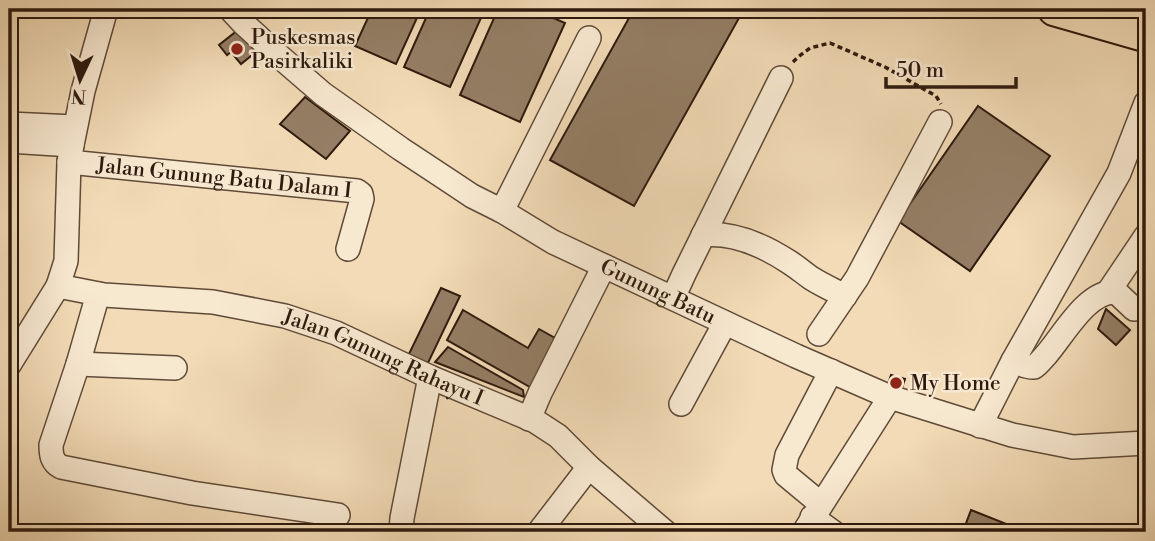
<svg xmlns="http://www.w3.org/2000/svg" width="1155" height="541" font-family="'Libre Bodoni',serif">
	<rect width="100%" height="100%" fill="#f2dbb6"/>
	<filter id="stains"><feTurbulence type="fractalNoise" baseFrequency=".00286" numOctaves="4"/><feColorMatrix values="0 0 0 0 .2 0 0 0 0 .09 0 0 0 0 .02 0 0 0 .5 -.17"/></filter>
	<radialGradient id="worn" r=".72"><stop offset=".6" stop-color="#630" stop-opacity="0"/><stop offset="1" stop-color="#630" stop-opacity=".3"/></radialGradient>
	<path fill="#947e65" stroke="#2e1a0e" stroke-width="2" d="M372,9H421L396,64L355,46Z
		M430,9H485L450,87L404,67Z
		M498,9H533L565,23L520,122L460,95Z
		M634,9H744L634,206L550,160Z
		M238,30L256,52L241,64L231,52L227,55L219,45Z
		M305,97L350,131L326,159L280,124Z
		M978,106L1050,156L970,271L898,221Z
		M441,288L460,296L427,365L408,356Z
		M1106,309L1130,330L1116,345L1098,329Z
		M463,310L528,348L539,329L562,342L535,390L447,340Z
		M448,347L523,390L524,397L435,362Z
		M891,375L905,379L901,391L887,387Z
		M971,510L1014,527L1012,532H980L965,526Z"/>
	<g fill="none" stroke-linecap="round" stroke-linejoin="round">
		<defs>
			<g id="minor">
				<path id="s1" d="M230,9L243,23L279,56L323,94L401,149L454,184L472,196L502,211L553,242L796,356L890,397L1012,435L1073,447L1146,443"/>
				<path d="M9,124L75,127"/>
				<path d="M9,141L72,145"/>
				<path id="s2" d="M69,162L357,191L361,194L362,199L348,249"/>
				<path d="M502,211L589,38"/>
				<path d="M703,235C734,232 763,245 789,262C797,267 804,273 811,278C822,285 833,290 845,296"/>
				<path id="s3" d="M58,286L104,295L213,302L285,316L336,333L430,377L535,421L558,436L589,467L665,532"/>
				<path d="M1109,291L1146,236"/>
				<path d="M98,294L78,364L51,445C51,455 52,462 61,467L192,493L338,515"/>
				<path d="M673,298L684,274L781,78"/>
				<path d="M819,334L857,278L940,122"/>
				<path d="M1013,361C1018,363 1028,368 1034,367C1038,365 1043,358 1046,355C1063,336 1087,290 1116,292L1134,309"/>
				<path d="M78,364L175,368"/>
				<path d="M9,365L58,286L66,261L69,162L72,145L83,91L106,9"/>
				<path d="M681,404L725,323"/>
				<path d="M529,419L540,393L604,266"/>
				<path d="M980,426L1013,361L1119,173L1146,103"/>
				<path d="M821,504L786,475L784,470L787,455L831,371"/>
				<path d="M812,517L833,532"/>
				<path d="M401,532L402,518L430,377"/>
				<path d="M539,532L589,467"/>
				<path d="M804,532L890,397"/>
			</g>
			<path id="highway" d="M1055,9L1146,35"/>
		</defs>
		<use href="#minor" stroke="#5f4a38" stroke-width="26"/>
		<use href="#highway" stroke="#2e1a0e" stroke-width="37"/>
		<path stroke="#2e1a0e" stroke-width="3.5" stroke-dasharray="5 3.5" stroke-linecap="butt" d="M793,62L798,57L810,48L830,43L885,67L936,96L941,104"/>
		<use href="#minor" stroke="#f7e8d0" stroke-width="23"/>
		<use href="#highway" stroke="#f2dbb6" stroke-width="33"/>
	</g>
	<g fill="#8f2418" stroke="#f7e8d0" stroke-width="2.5">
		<circle cx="237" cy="49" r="7"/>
		<circle cx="896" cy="383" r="7"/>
	</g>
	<g text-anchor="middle" stroke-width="5" stroke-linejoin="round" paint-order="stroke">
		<g font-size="21" fill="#2e1a0e" stroke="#f7e8d0" text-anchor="start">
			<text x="251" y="44">Puskesmas<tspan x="251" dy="24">Pasirkaliki</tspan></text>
			<text x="910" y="390">My Home</text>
		</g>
		<g font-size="21" fill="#2e1a0e" stroke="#f7e8d0">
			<text dy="7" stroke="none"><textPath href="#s2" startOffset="156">Jalan Gunung Batu Dalam I</textPath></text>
			<text dy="7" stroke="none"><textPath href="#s1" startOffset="516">Gunung Batu</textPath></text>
			<text dy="7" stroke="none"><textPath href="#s3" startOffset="336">Jalan Gunung Rahayu I</textPath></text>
		</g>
	</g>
	<rect width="1155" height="541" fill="none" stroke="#f2dbb6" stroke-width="35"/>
	<rect x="10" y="10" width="1134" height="520" fill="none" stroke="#2e1a0e" stroke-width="3.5"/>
	<rect x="18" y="18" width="1120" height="506" fill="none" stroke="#2e1a0e" stroke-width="2"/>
	<g transform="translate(80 80) rotate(184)" stroke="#f7e8d0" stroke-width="5" paint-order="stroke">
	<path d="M0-5L12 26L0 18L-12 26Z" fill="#2e1a0e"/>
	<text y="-10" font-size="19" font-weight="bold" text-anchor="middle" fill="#2e1a0e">N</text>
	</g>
	<path d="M886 77v10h130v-10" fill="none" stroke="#2e1a0e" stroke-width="3.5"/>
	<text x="896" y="77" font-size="21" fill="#2e1a0e" stroke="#f7e8d0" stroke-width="5" paint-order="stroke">50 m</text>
	<rect width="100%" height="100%" filter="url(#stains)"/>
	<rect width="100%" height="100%" fill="url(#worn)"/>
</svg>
